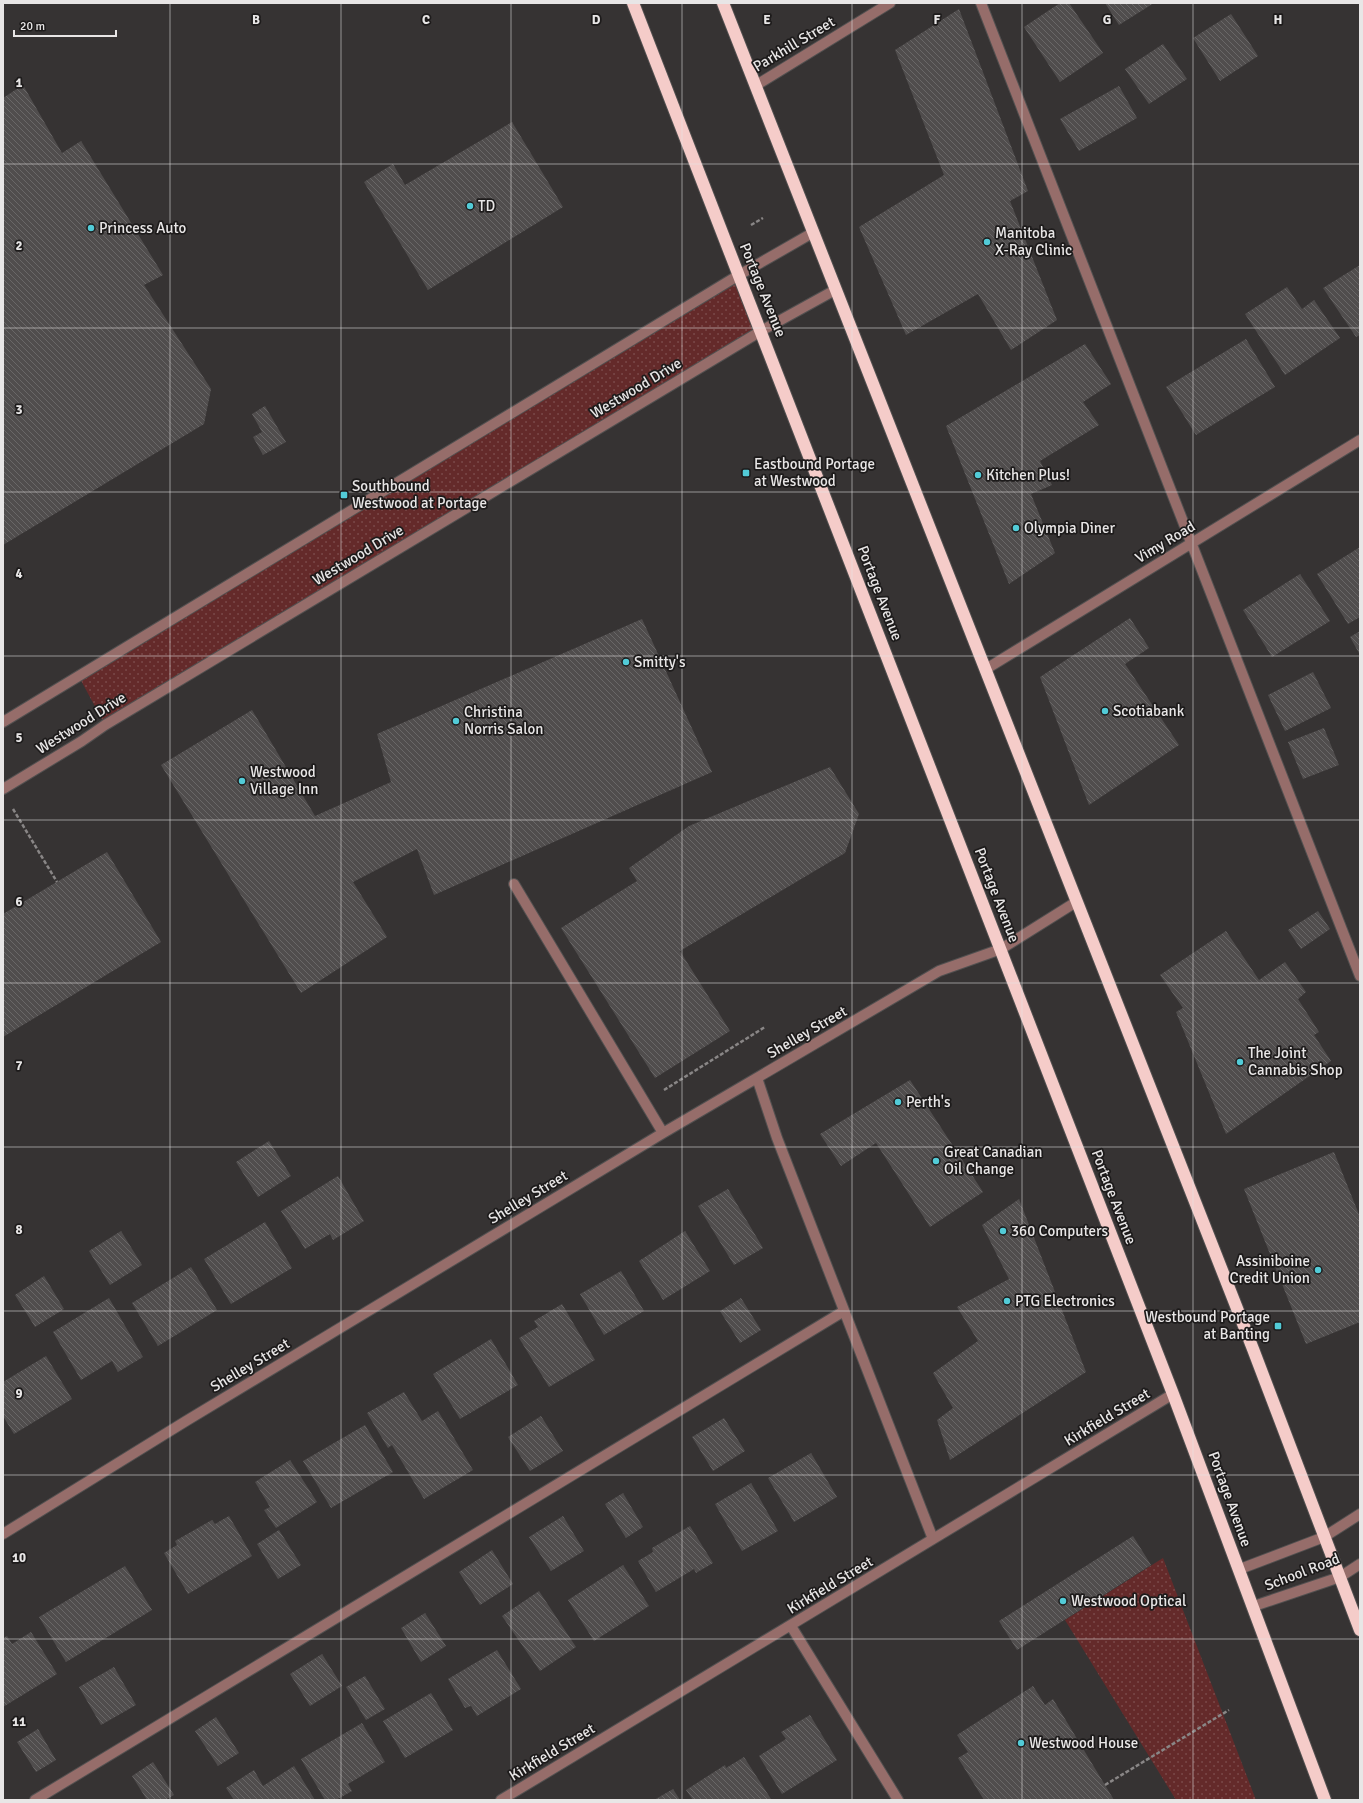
<svg xmlns="http://www.w3.org/2000/svg" width="1363" height="1803" font-family="Signika,sans-serif">
	<defs>
		<pattern id="grass-dots" width="8" height="8" patternUnits="userSpaceOnUse"><rect width="8" height="8" fill="#642a2a"/><path d="M2 2h.1M6 6h.1" fill="none" stroke="#7a4949" stroke-width="1.8" stroke-linecap="round"/></pattern>
		<pattern id="building-back-hatch" width="6" height="6" patternUnits="userSpaceOnUse"><rect width="6" height="6" fill="#504d4d"/><path d="M-1 5l2 2M0 0l6 6M5-1l2 2" fill="none" stroke="#696767"/></pattern>
	</defs>
	<rect width="100%" height="100%" fill="#363333"/>
	<path fill="url(#grass-dots)" d="M739,275L761,331L105,725L78,675Z
		M1163,1558L1256,1800H1176L1065,1620Z"/>
	<path fill="url(#building-back-hatch)" d="M1060,3H1069L1103,53L1060,82L1024,27Z
		M1105,3H1154L1119,25Z
		M959,9L1028,191L1010,201L1057,320L1011,350L978,294L906,335L859,227L944,175L895,50Z
		M1231,14L1258,56L1220,81L1193,38Z
		M1163,44L1187,79L1149,104L1125,69Z
		M23,85L62,153L81,141L163,275L144,285L211,389L204,424L3,545V98Z
		M1119,86L1137,118L1079,151L1060,119Z
		M512,122L563,207L428,290L364,182L393,164L405,185Z
		M1360,265V335L1356,337L1323,288Z
		M1287,287L1302,309L1314,300L1340,338L1285,375L1245,314Z
		M1246,339L1275,387L1196,435L1166,387Z
		M1085,344L1111,384L1083,402L1099,425L1040,461L1052,485L1031,494L1055,553L1009,584L946,426Z
		M265,406L286,442L263,455L253,437L262,432L252,414Z
		M1360,547V617L1348,624L1317,574Z
		M1300,574L1330,621L1272,657L1243,610Z
		M1130,618L1149,648L1125,664L1179,745L1089,805L1040,677Z
		M642,619L712,772L434,895L417,849L353,882L387,937L301,993L161,765L252,710L315,816L391,782L377,734Z
		M1360,631V655L1350,637Z
		M1313,672L1331,708L1285,731L1268,695Z
		M1324,728L1339,765L1303,779L1288,742Z
		M830,767L859,814L845,853L680,951L730,1031L655,1078L561,928L637,881L629,868L689,826Z
		M107,852L161,942L3,1037V914Z
		M1318,911L1330,929L1301,949L1288,930Z
		M1226,931L1259,980L1285,962L1306,992L1298,999L1319,1032L1314,1035L1331,1061L1226,1134L1176,1012L1183,1008L1160,975Z
		M910,1080L983,1192L930,1227L876,1143L841,1166L820,1134Z
		M269,1141L291,1176L258,1197L236,1162Z
		M1334,1152L1360,1217V1322L1306,1344L1244,1189Z
		M338,1176L364,1221L333,1240L330,1234L305,1249L281,1211Z
		M728,1189L763,1248L734,1265L698,1206Z
		M1019,1199L1086,1372L950,1460L937,1420L953,1408L933,1373L978,1341L957,1307L1009,1279L982,1225Z
		M265,1222L292,1268L231,1304L204,1259Z
		M121,1231L142,1265L110,1285L89,1251Z
		M685,1231L710,1271L663,1300L639,1261Z
		M191,1267L217,1310L158,1346L132,1303Z
		M621,1271L644,1311L604,1335L580,1294Z
		M44,1276L64,1309L35,1327L15,1295Z
		M109,1298L143,1357L118,1372L112,1361L81,1380L53,1332Z
		M741,1298L761,1330L740,1343L720,1311Z
		M562,1304L595,1360L549,1387L519,1338L538,1327L534,1321Z
		M491,1339L518,1385L460,1419L433,1374Z
		M46,1356L72,1399L14,1434L3,1416V1382Z
		M404,1392L422,1421L438,1411L473,1470L424,1499L392,1445L388,1448L367,1413Z
		M541,1416L563,1451L530,1471L508,1437Z
		M724,1418L745,1451L713,1471L692,1437Z
		M365,1425L393,1472L331,1508L303,1461Z
		M811,1453L837,1497L794,1522L768,1478Z
		M290,1460L317,1502L276,1528L264,1510L270,1507L255,1482Z
		M751,1483L778,1531L742,1551L715,1504Z
		M623,1493L643,1527L626,1538L605,1504Z
		M229,1516L252,1556L188,1594L164,1553L177,1545L175,1541L212,1520L215,1524Z
		M563,1516L584,1551L551,1571L529,1537Z
		M690,1526L713,1563L696,1573L694,1569L656,1592L638,1561L653,1552L652,1548Z
		M279,1530L301,1565L278,1579L257,1544Z
		M1133,1536L1151,1565L1017,1650L999,1621Z
		M492,1550L513,1584L480,1605L459,1572Z
		M623,1565L649,1606L594,1641L568,1600Z
		M125,1566L152,1610L66,1662L39,1617Z
		M539,1591L576,1647L540,1671L502,1616Z
		M425,1613L446,1646L421,1662L401,1628Z
		M31,1632L57,1674L3,1707V1638L7,1636L12,1644Z
		M497,1650L521,1689L477,1716L471,1706L465,1708L448,1679Z
		M322,1654L342,1686L310,1706L290,1674Z
		M114,1667L136,1705L101,1725L79,1687Z
		M365,1676L385,1709L366,1720L346,1687Z
		M1033,1686L1045,1705L1053,1699L1114,1800H984L958,1758L968,1752L957,1735Z
		M431,1693L453,1730L405,1758L383,1721Z
		M810,1715L837,1760L782,1794L759,1756L786,1739L781,1732Z
		M216,1717L239,1753L218,1766L195,1731Z
		M362,1723L385,1762L348,1784L352,1791L336,1800H325L301,1759Z
		M38,1729L56,1760L36,1772L17,1742Z
		M744,1757L771,1799L769,1800H693L686,1790L725,1765L726,1768Z
		M153,1762L174,1795L165,1800H147L132,1776Z
		M294,1766L315,1800H234L226,1788L254,1770L263,1786Z
		M673,1789L680,1800H654Z"/>
	<g fill="none" stroke-linecap="round" stroke-linejoin="round">
		<defs>
			<path id="minor" d="M981,3L1360,976
				M755,86L890,3
				M986,669L1360,440
				M3,722L739,275L814,232
				M3,789L82,741L105,725L761,331L835,290
				M514,884L663,1133
				M757,1078L777,1138L933,1539
				M3,1534L186,1421L663,1133L939,971L1001,949L1076,902
				M1240,1569L1324,1537L1360,1514
				M1254,1606L1340,1577L1360,1564
				M791,1626L898,1800
				M35,1800L844,1311
				M501,1800L1173,1394"/>
			<path id="highway" d="M633,3L1173,1394L1325,1800
				M723,3L1253,1349L1360,1630"/>
		</defs>
		<use href="#minor" stroke="#525050" stroke-width="12"/>
		<use href="#highway" stroke="#525050" stroke-width="14"/>
		<path stroke="#898686" stroke-width="2.5" stroke-dasharray="4 2" stroke-linecap="butt" d="M751,225L763,218
			M13,809L57,882
			M664,1090L765,1027
			M1105,1785L1229,1710"/>
		<use href="#minor" stroke="#966d6a" stroke-width="10"/>
		<use href="#highway" stroke="#f5ccc9" stroke-width="12"/>
	</g>
	<path fill="none" stroke="#e8e6e6" stroke-width="1" stroke-opacity="0.55" d="M170,3V1800M341,3V1800M511,3V1800M682,3V1800M852,3V1800M1022,3V1800M1193,3V1800M3,164H1360M3,328H1360M3,492H1360M3,656H1360M3,820H1360M3,983H1360M3,1147H1360M3,1311H1360M3,1475H1360M3,1639H1360"/>
	<g fill="#52cbd7" stroke="#1d1b1b" stroke-width="1.5">
		<circle cx="470" cy="206" r="4"/>
		<circle cx="91" cy="228" r="4"/>
		<circle cx="987" cy="242" r="4"/>
		<rect x="742" y="469" width="8" height="8" rx="2"/>
		<circle cx="978" cy="475" r="4"/>
		<rect x="340" y="491" width="8" height="8" rx="2"/>
		<circle cx="1016" cy="528" r="4"/>
		<circle cx="626" cy="662" r="4"/>
		<circle cx="1105" cy="711" r="4"/>
		<circle cx="456" cy="721" r="4"/>
		<circle cx="242" cy="781" r="4"/>
		<circle cx="1240" cy="1062" r="4"/>
		<circle cx="898" cy="1102" r="4"/>
		<circle cx="936" cy="1161" r="4"/>
		<circle cx="1003" cy="1231" r="4"/>
		<circle cx="1318" cy="1270" r="4"/>
		<circle cx="1007" cy="1301" r="4"/>
		<rect x="1274" y="1322" width="8" height="8" rx="2"/>
		<circle cx="1063" cy="1601" r="4"/>
		<circle cx="1021" cy="1743" r="4"/>
	</g>
	<g text-anchor="middle" stroke-width="3.5" stroke-linejoin="round" paint-order="stroke">
		<g font-size="15" fill="#e8e6e6" stroke="#1d1b1b">
			<text transform="translate(794 44) rotate(-31)" y="5">Parkhill Street</text>
			<text transform="translate(763 290) rotate(68)" y="5">Portage Avenue</text>
			<text transform="translate(636 388) rotate(-31)" y="5">Westwood Drive</text>
			<text transform="translate(1165 542) rotate(-31)" y="5">Vimy Road</text>
			<text transform="translate(358 555) rotate(-31)" y="5">Westwood Drive</text>
			<text transform="translate(880 593) rotate(69)" y="5">Portage Avenue</text>
			<text transform="translate(81 723) rotate(-32)" y="5">Westwood Drive</text>
			<text transform="translate(997 895) rotate(69)" y="5">Portage Avenue</text>
			<text transform="translate(807 1032) rotate(-30)" y="5">Shelley Street</text>
			<text transform="translate(528 1197) rotate(-31)" y="5">Shelley Street</text>
			<text transform="translate(1114 1197) rotate(69)" y="5">Portage Avenue</text>
			<text transform="translate(250 1365) rotate(-31)" y="5">Shelley Street</text>
			<text transform="translate(1107 1417) rotate(-31)" y="5">Kirkfield Street</text>
			<text transform="translate(1230 1499) rotate(70)" y="5">Portage Avenue</text>
			<text transform="translate(1302 1572) rotate(-21)" y="5">School Road</text>
			<text transform="translate(830 1585) rotate(-31)" y="5">Kirkfield Street</text>
			<text transform="translate(552 1752) rotate(-31)" y="5">Kirkfield Street</text>
		</g>
		<g font-size="15" fill="#e8e6e6" stroke="#1d1b1b" text-anchor="start">
			<text x="478" y="211">TD</text>
			<text x="99" y="233">Princess Auto</text>
			<text x="995" y="238">Manitoba<tspan x="995" dy="17">X-Ray Clinic</tspan></text>
			<text x="754" y="469">Eastbound Portage<tspan x="754" dy="17">at Westwood</tspan></text>
			<text x="986" y="480">Kitchen Plus!</text>
			<text x="352" y="491">Southbound<tspan x="352" dy="17">Westwood at Portage</tspan></text>
			<text x="1024" y="533">Olympia Diner</text>
			<text x="634" y="667">Smitty's</text>
			<text x="1113" y="716">Scotiabank</text>
			<text x="464" y="717">Christina<tspan x="464" dy="17">Norris Salon</tspan></text>
			<text x="250" y="777">Westwood<tspan x="250" dy="17">Village Inn</tspan></text>
			<text x="1248" y="1058">The Joint<tspan x="1248" dy="17">Cannabis Shop</tspan></text>
			<text x="906" y="1107">Perth's</text>
			<text x="944" y="1157">Great Canadian<tspan x="944" dy="17">Oil Change</tspan></text>
			<text x="1011" y="1236">360 Computers</text>
			<text x="1310" y="1266" text-anchor="end">Assiniboine<tspan x="1310" dy="17">Credit Union</tspan></text>
			<text x="1015" y="1306">PTG Electronics</text>
			<text x="1270" y="1322" text-anchor="end">Westbound Portage<tspan x="1270" dy="17">at Banting</tspan></text>
			<text x="1071" y="1606">Westwood Optical</text>
			<text x="1029" y="1748">Westwood House</text>
		</g>
	</g>
	<g font-size="13" text-anchor="middle" font-weight="bold" fill="#e8e6e6" stroke="#1d1b1b" stroke-width="3.5" stroke-linejoin="round" paint-order="stroke">
		<text x="256" y="24">B</text>
		<text x="426" y="24">C</text>
		<text x="596" y="24">D</text>
		<text x="767" y="24">E</text>
		<text x="937" y="24">F</text>
		<text x="1107" y="24">G</text>
		<text x="1278" y="24">H</text>
		<text x="19" y="87">1</text>
		<text x="19" y="250">2</text>
		<text x="19" y="414">3</text>
		<text x="19" y="578">4</text>
		<text x="19" y="742">5</text>
		<text x="19" y="906">6</text>
		<text x="19" y="1070">7</text>
		<text x="19" y="1234">8</text>
		<text x="19" y="1398">9</text>
		<text x="19" y="1562">10</text>
		<text x="19" y="1726">11</text>
	</g>
	<rect width="1363" height="1803" fill="none" stroke="#e8e6e6" stroke-width="8"/>
	<path d="M14 30v6h102v-6" fill="none" stroke="#e8e6e6" stroke-width="2"/>
	<text x="20" y="30" font-size="12" fill="#e8e6e6" stroke="#1d1b1b" stroke-width="3" paint-order="stroke">20 m</text>
</svg>
